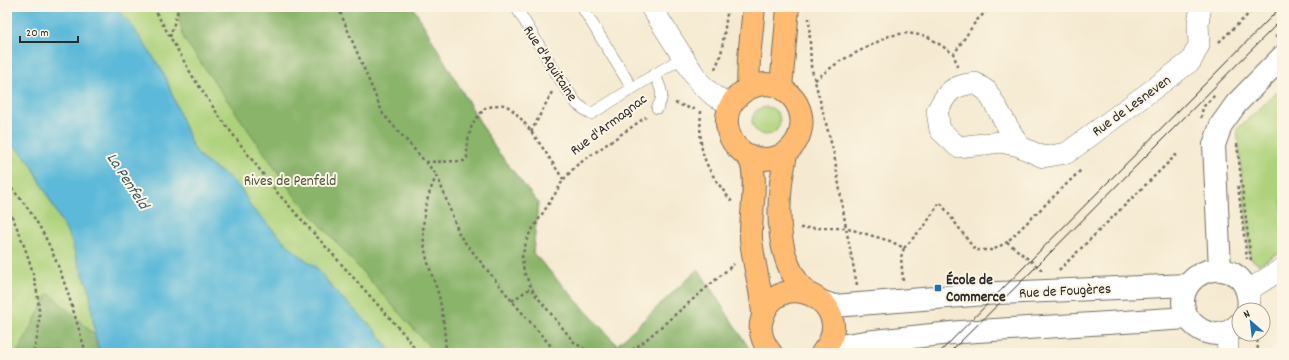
<svg xmlns="http://www.w3.org/2000/svg" width="1289" height="360" font-family="Dekko,sans-serif">
	<rect width="100%" height="100%" fill="#fcf5e5"/>
	<filter id="ink" filterUnits="userSpaceOnUse"><feTurbulence type="fractalNoise" baseFrequency=".025" numOctaves="2"/><feDisplacementMap in="SourceGraphic" scale="8" xChannelSelector="R" yChannelSelector="G"/><feConvolveMatrix kernelMatrix="1 2 1 2 8 2 1 2 1" color-interpolation-filters="sRGB"/></filter>
	<filter id="wash" filterUnits="userSpaceOnUse"><feTurbulence type="fractalNoise" baseFrequency=".012" numOctaves="4" result="noise"/><feDisplacementMap in="SourceGraphic" scale="16" xChannelSelector="R" yChannelSelector="G"/><feGaussianBlur stdDeviation="0.9" result="paint"/><feColorMatrix in="noise" values="0 0 0 0 0 0 0 0 0 0 0 0 0 0 0 0 0 1.4 0 .05"/><feComposite in="paint" operator="in"/></filter>
	<g filter="url(#wash)">
		<rect width="100%" height="100%" fill="#f5ead1"/>
		<path fill="#aed27b" stroke="#6c7e53" d="M7,7H413L495,148L538,203L533,253L617,345L698,269L752,353H7Z
			M1282,88V251L1259,265L1250,258L1237,129Z
			M752 121a14 14 0 1 1 28 0a14 14 0 1 1-28 0Z"/>
		<path fill="#8ab46b" stroke="#5a704b" d="M176,7H413L495,148L538,203L533,253L617,345L698,269L752,353H435L294,195L184,39Z
			M49,293L95,335L99,353H17Z"/>
		<path fill="#5bb9d9" stroke="#437282" d="M7,7H115L130,23L160,67L166,78L192,146L203,160L230,178L242,190L251,207L287,244L302,257L316,267L337,293L374,329L392,353H99L95,335L89,289L77,260L71,240L31,164L21,152L7,141Z"/>
	</g>
	<g filter="url(#ink)">
		<g fill="none" stroke-linecap="round" stroke-linejoin="round">
			<defs>
				<path id="service" d="M516,7L559,78L577,104L591,114L683,57
					M582,7L632,88
					M655,74C660,88 666,95 657,108"/>
				<path id="minor" d="M651,7L699,82L714,96L731,104
					M1019,146L987,91L975,83C951,86 948,91 937,111L940,130L958,147L1001,142L1019,146L1043,157L1067,153L1191,61L1199,45L1198,22L1201,7
					M1247,291L1282,269
					M1227,332L1228,353"/>
				<path id="tertiary" d="M1220,269L1214,145L1221,125L1236,104L1282,57
					M823,302L834,306L998,293L1188,285
					M1239,324C1212,352 1167,315 1189,284C1204,263 1240,265 1247,292C1249,298 1249,304 1248,310
					M826,348L865,342L961,332L1188,318"/>
				<path id="primary" d="M748,88L749,58L754,7
					M781,88L788,7
					M786,152C785,163 782,173 781,183C777,220 778,265 807,293
					M746,154C752,157 759,159 766,159C803,157 814,111 785,91C779,86 773,84 765,84C751,85 741,91 733,102C723,115 726,136 737,147C742,152 748,155 751,162C758,181 750,217 751,238C753,263 761,287 763,313
					M771,353C763,343 758,332 762,319C778,261 863,305 822,353"/>
			</defs>
			<use href="#service" stroke="#726e65" stroke-width="12"/>
			<use href="#minor" stroke="#726e65" stroke-width="22"/>
			<use href="#tertiary" stroke="#726e65" stroke-width="24"/>
			<use href="#primary" stroke="#726e65" stroke-width="24"/>
			<path stroke="#726e65" stroke-width="2.5" stroke-dasharray="3 3" stroke-linecap="butt" d="M155,7L157,14L193,77L219,116L275,190L404,334L418,353
				M338,7L383,114L437,175L460,236L512,301L557,353
				M170,37L179,7
				M1275,37L1282,34
				M1219,42L1256,7
				M957,67L954,54L976,21L991,7
				M715,69L721,55L728,7
				M815,80L840,61L889,36L906,33L927,36L954,54
				M675,103L692,109L697,108
				M701,111C700,128 699,146 706,162C711,175 723,190 732,202
				M1201,118L1203,107L1216,94
				M531,132L552,92
				M1237,144L1251,261
				M426,162L464,161L467,158V144L472,124L485,108C490,107 499,104 504,105C520,109 553,164 563,179
				M437,175C424,201 420,226 426,255C429,269 435,282 439,296C443,314 445,334 446,353
				M7,184C53,229 68,294 86,353
				M1238,186L1247,259
				M7,205C24,243 44,290 38,332C37,339 35,346 33,353
				M800,228H846L834,154L811,66L809,18
				M904,248L925,225L940,202L975,250H993L1007,242
				M1042,270L1007,242L1082,169
				M1059,270L1177,154
				M857,285L846,228L890,241L904,248L901,257L903,281
				M512,301L532,287
				M1257,334L1258,353
				M590,353L574,342L534,293L524,272L522,257L528,236L555,194L563,180L577,165L646,117
				M627,353L641,344L734,264"/>
			<use href="#service" stroke="#fff" stroke-width="11"/>
			<use href="#minor" stroke="#fff" stroke-width="21"/>
			<use href="#tertiary" stroke="#fff" stroke-width="22"/>
			<use href="#primary" stroke="#ffbb71" stroke-width="22"/>
			<path stroke="#2b2b2b" stroke-width="1" d="M939,353L1281,7
				M949,353L1037,266L1282,19"/>
		</g>
	</g>
	<rect fill="#1f6fb2" stroke="#fcf5e5" stroke-width="1.5" x="934" y="284" width="8" height="8" rx="2"/>
	<g text-anchor="middle" stroke-width="4" stroke-linejoin="round" paint-order="stroke">
		<g font-size="15" fill="#2b2b2b" stroke="#fcf5e5">
			<text transform="translate(551 63) rotate(57)" y="5">Rue d'Aquitaine</text>
			<text transform="translate(1131 105) rotate(-36)" y="5">Rue de Lesneven</text>
			<text transform="translate(608 124) rotate(-37)" y="5">Rue d'Armagnac</text>
			<text transform="translate(1065 290) rotate(-3)" y="5">Rue de Fougères</text>
		</g>
		<g font-size="15" fill="#4c553f" stroke="#fcf5e5">
			<text x="290" y="185">Rives de Penfeld</text>
		</g>
		<g font-size="15" font-weight="bold" fill="#2b2b2b" stroke="#fcf5e5" text-anchor="start">
			<text x="946" y="284">École de<tspan x="946" dy="17">Commerce</tspan></text>
		</g>
		<g font-size="16" font-style="italic" fill="#3c5d68" stroke="#fcf5e5">
			<text transform="translate(129 180) rotate(57)" y="6">La Penfeld</text>
		</g>
	</g>
	<rect width="1289" height="360" fill="none" stroke="#fcf5e5" stroke-width="24"/>
	<g transform="translate(1251 322) rotate(332)"><circle r="19" fill="#fcf5e5" stroke="#a8a49b"/>
	<path d="M0-3L7 15L0 10L-7 15Z" fill="#1f6fb2"/>
	<text y="-6" font-size="11" font-weight="bold" text-anchor="middle" fill="#2b2b2b">N</text>
	</g>
	<path d="M20 36v6h58v-6" fill="none" stroke="#2b2b2b" stroke-width="2"/>
	<text x="26" y="36" font-size="12" fill="#2b2b2b" stroke="#fcf5e5" stroke-width="3" paint-order="stroke">20 m</text>
</svg>
